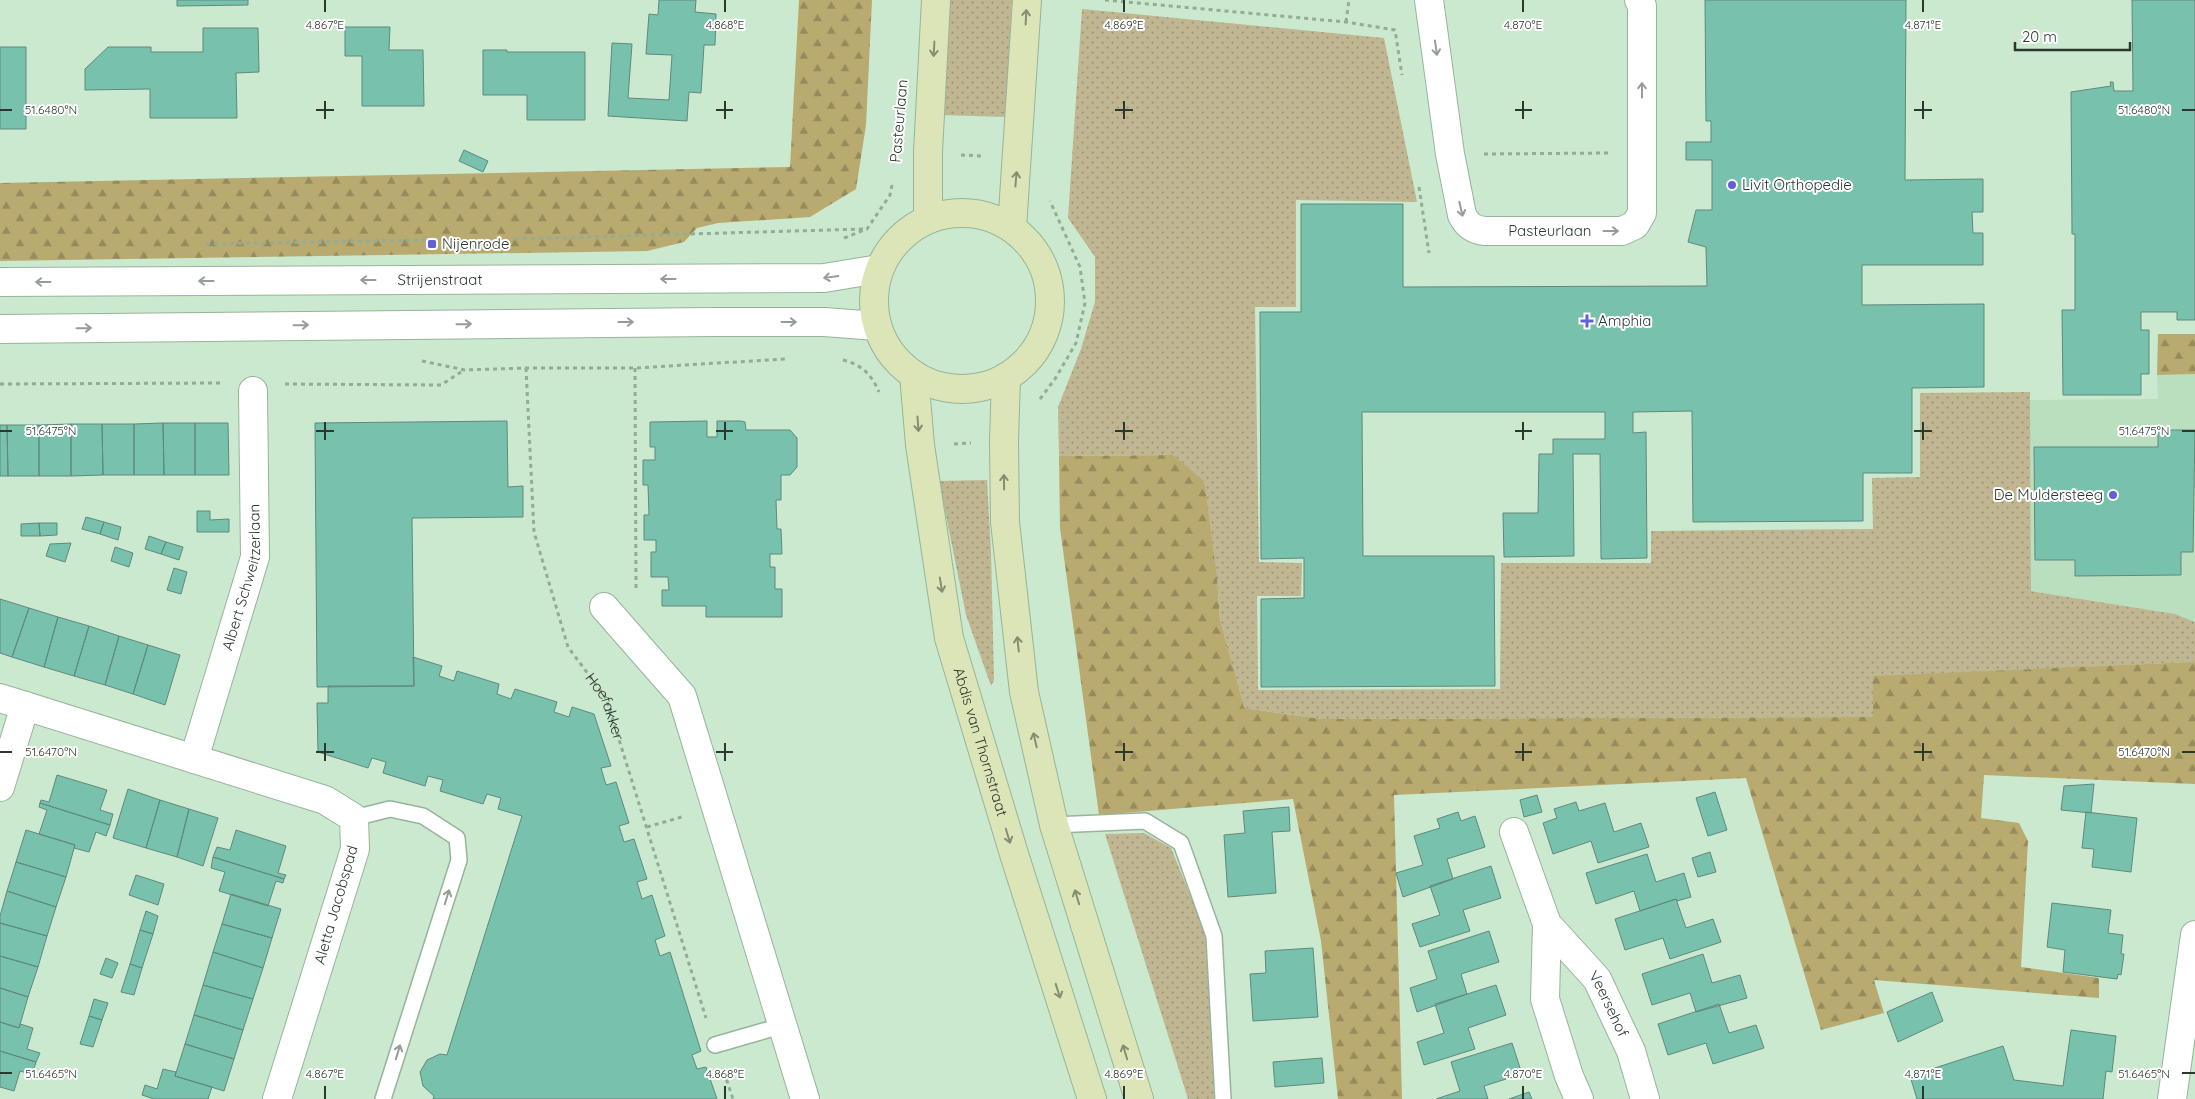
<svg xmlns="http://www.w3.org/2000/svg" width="2195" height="1099" font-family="Quicksand,sans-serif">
	<defs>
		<pattern id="green-dots" width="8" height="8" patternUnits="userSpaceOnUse" patternTransform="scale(1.25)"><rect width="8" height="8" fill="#c0b792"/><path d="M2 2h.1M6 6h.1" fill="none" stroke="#9c9678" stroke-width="1.8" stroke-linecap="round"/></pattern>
		<pattern id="forest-firs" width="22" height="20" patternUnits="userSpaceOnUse" patternTransform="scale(1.25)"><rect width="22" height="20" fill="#b9aa70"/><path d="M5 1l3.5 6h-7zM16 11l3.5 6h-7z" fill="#978b5c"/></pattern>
	</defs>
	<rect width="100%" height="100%" fill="#cae9ce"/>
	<path fill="#badfbe" d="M2195,374V622L2174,614L2031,591L2030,400L2158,399L2157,375Z"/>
	<path fill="url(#green-dots)" d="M945,0H1012L1007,117L939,115Z
		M1082,9L1384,38L1417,202L1296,200V307H1255L1259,562L1302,563L1301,596H1257L1258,690L1500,689L1501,563H1651V531L1873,529L1872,478L1920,477V393L2030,392L2031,591L2175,614L2195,622V663L2190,662L1873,677L1874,717L1322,719L1243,708L1220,620L1217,577L1173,455L1059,456L1058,407L1081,349L1095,302V257L1068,218Z
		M987,480L991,552L994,680L991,686L966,615L939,481Z
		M1144,833L1171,848L1207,936L1214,1099H1188L1105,834Z"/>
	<path fill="url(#forest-firs)" d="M799,0H872L866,125L856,189L810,217L718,223L697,228L684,242L647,251L0,261V183L790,167Z
		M2158,334H2195V374L2157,375Z
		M1173,455L1204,481L1217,577L1220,620L1244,708L1322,719L1873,717V676L2190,662L2195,663V784L1984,775L1981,818L2019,823L2028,841L2021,967L2099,978V998L1874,980L1884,1013L1821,1030L1746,778L1394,795L1402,1099H1338L1321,941L1293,799L1099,815L1060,528L1059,456Z"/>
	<path fill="#78c1ad" stroke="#60897d" d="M177,0H248V5L177,6Z
		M659,0H696L695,12L716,14L715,45H704L701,93L689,92L687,121L608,116L612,43L632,44L628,98L669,100L672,55L646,54L649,14L658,15Z
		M1705,0H1906L1905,180L1983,179V212H1972L1973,233H1983V265H1862V305L1984,304V387L1912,388V473H1863V521L1693,522L1692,411L1633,412V433L1646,432L1647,558L1601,559L1600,454H1573L1574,556L1504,557L1503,513H1538L1539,454H1553V439H1605V412H1362L1363,556H1494L1495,686L1261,687V599L1304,598V558L1261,559L1260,312H1301V204H1403V287L1707,286L1706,247L1688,242L1696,210H1712V160H1686V142H1711V121H1706Z
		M2132,0H2195V320H2177V312H2141V330H2149V374H2141V395H2063L2062,310H2075V234H2072L2071,92L2111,86L2110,82H2113L2114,91H2133Z
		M345,27H390L389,50H423L424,106H362V56H345Z
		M203,28H258L259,72L236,73L237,118H150V89L85,90V69L108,47H151V52H203Z
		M0,47H26V129H0Z
		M483,50H507V52H585V120H527V95H483Z
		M464,150L488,161L483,172L459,161Z
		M507,421L508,487L523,486V517L412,518L414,686L317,687L315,423Z
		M707,421V437H717V421H741L745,422L746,430H790L797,438V467L790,475H781V500H776L777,529H781L782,554H770V567H775V589H782V617H706V606H662V590H669L668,577H651V552H656V540H644V515H649L648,485H643V460H655V447H650V422Z
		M163,423L164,475H134V424Z
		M163,423H195V475H164Z
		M195,423H228L229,475H195Z
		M71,424V476H39V425Z
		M71,424H102L103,475L71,476Z
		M102,424H134V475H103Z
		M0,425H7L8,476H0Z
		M7,425H39V476H8Z
		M2158,430H2195L2193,552H2181V575L2075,576V560H2035L2034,447H2158Z
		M197,511H210V520L229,519V532H197Z
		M86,517L104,522L100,534L82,529Z
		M104,522L121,527L118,540L100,534Z
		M39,523L40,536H21V524Z
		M39,523H57V535L40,536Z
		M149,536L166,542L161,554L145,549Z
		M166,542L183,547L179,560L161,554Z
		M71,543L65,562L46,556L50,544Z
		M115,547L133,553L129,567L111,561Z
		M174,568L187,572L181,594L167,590Z
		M0,599L29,608L12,657L0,653Z
		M29,608L58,617L44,667L12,657Z
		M58,617L89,626L74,676L44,667Z
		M89,626L119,636L105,685L74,676Z
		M119,636L148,645L133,694L105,685Z
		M148,645L180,655L165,705L133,694Z
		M413,657L442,666L439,676L454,681L457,671L499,684L497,694L511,699L515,689L557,702L554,712L569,717L572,707L594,714L611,766L601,768L606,785L616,782L629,823L619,826L624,842L634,839L647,879L637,882L642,899L652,895L665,936L655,940L660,956L670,952L701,1051L692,1055L697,1069L706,1067L717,1099H433L434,1096L423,1086L420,1072L427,1060L440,1054L447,1055L522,816L498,809L501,798L487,794L483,804L440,791L443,780L428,776L425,786L383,773L386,762L372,758L368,768L318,752L317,703H328V686H414Z
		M57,775L107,790L100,810L113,814L110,825L40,803L41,800L49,802Z
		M2094,784L2091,813L2061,810L2064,786Z
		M128,789L160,800L146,848L113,838Z
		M1715,792L1727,830L1708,836L1696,798Z
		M1537,795L1542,812L1524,817L1520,800Z
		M160,800L189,809L177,857L146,848Z
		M1576,802L1579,811L1605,803L1614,832L1641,823L1649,847L1598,863L1591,841L1553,854L1543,823L1557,818L1554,809Z
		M40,803L110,825L106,836L96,832L89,852L74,848L75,845L39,834L47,810L39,807Z
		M1289,807L1290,831L1272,832L1276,893L1228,897L1224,835L1245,833L1243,811Z
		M189,809L218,818L203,866L177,857Z
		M1458,812L1461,821L1475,816L1485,847L1447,859L1453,879L1403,897L1396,873L1423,865L1414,836L1440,828L1437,819Z
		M2086,812L2137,818L2131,872L2092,867L2094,849L2082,848Z
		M26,830L75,845L66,877L16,862Z
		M236,830L286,846L278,873L286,875L284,879L213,857L217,847L230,850Z
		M1710,852L1716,872L1698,877L1692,858Z
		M1647,854L1656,882L1684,873L1691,897L1677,901L1676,899L1640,911L1634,891L1596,904L1586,873Z
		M213,857L284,879L283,883L276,881L268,906L219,891L225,872L211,868Z
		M16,862L66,877L56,907L7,891Z
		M1491,866L1501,898L1463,910L1470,931L1420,947L1412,924L1440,915L1430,886Z
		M136,875L164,884L158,905L129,895Z
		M7,891L56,907L47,936L0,923V916Z
		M231,894L281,909L272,938L222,924Z
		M1676,899L1686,928L1713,919L1721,942L1670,959L1663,938L1625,950L1615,919Z
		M2052,903L2111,910L2108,933L2123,935L2121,954H2124L2121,975L2118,974L2117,979L2063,972L2065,950L2047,947Z
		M146,911L158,916L153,934L140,930Z
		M0,923L47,936L38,967L0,956Z
		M222,924L272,938L263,968L213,952Z
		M140,930L153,934L142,968L130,964Z
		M1489,931L1499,962L1461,974L1467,994L1417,1012L1410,988L1437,979L1428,951Z
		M1313,948L1318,1017L1253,1021L1250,974L1266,973L1265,951Z
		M213,952L263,968L253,999L203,985Z
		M1703,954L1712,983L1740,975L1747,998L1696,1012L1690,993L1652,1005L1642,974Z
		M0,956L38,967L28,997L0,988Z
		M106,958L118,963L112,978L100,974Z
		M130,964L142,968L134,995L121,992Z
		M203,985L253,999L243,1030L194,1015Z
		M1496,985L1506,1015L1468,1028L1475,1049L1424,1065L1417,1042L1444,1033L1435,1004Z
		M0,988L28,997L19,1028L0,1022Z
		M1932,992L1943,1021L1898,1042L1887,1012Z
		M94,999L108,1003L102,1020L89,1016Z
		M1719,1004L1729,1033L1756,1025L1764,1048L1713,1064L1706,1043L1668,1055L1658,1024Z
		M194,1015L243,1030L234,1059L185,1044Z
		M89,1016L102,1020L93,1047L80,1044Z
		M0,1022L19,1028L20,1024L33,1028L27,1049L40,1053L36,1062L0,1051Z
		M2071,1030L2116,1036L2112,1072L2106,1071L2103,1099H1917L1910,1076L2003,1046L2014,1080L2063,1086Z
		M1512,1043L1522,1074L1484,1086L1488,1099H1436L1460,1091L1451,1062Z
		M185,1044L234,1059L224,1091L175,1076Z
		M0,1051L36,1062L32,1075L20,1071L14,1091L0,1087Z
		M1322,1058L1324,1083L1275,1087L1273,1062Z
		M163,1069L176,1072L175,1076L212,1087L208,1099H154L142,1095L145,1085L157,1089Z
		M1529,1092L1532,1099H1509Z"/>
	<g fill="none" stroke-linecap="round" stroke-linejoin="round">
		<defs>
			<path id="service" d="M354,818L390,809L423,816L457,838L459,860L383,1099
				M1054,825L1145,821L1181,843L1214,936L1223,1099
				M715,1045L781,1026"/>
			<g id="minor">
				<path id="s2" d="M1429,0L1450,154L1462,215C1467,225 1473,230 1485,231H1622L1635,225L1642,213V6L1639,0"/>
				<path d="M604,607L682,696L805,1099"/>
				<path d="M0,698L325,800L354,818L355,849L277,1099"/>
				<path id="s3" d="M194,759L255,557L253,391"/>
				<path d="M0,787L25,706"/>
				<path d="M1514,832L1547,924L1545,999L1569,1076L1579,1099"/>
				<path id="s4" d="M1547,924L1597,979L1631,1051L1645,1099"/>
				<path d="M2172,1099L2195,935"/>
			</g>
			<g id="tertiary">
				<path id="s5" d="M0,282L824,278L879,269"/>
				<path d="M0,329L714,322H824L877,326"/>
			</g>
			<g id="secondary">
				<circle cx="962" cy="301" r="88"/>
				<path d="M928,219V152L936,0"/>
				<path d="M1012,228L1027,0"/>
				<path id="s6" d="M914,375L920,445L949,638L1014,854L1092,1099"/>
				<path d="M1006,377L1004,441L1005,522L1024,692L1054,825L1139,1099"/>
			</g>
		</defs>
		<use href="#service" stroke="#97b49a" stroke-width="18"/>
		<use href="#minor" stroke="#97b49a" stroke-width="30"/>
		<use href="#tertiary" stroke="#97b49a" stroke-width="30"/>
		<use href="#secondary" stroke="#97b49a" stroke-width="30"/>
		<g stroke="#93ac97" stroke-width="3" stroke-dasharray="4 4" stroke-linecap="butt">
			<path d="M1105,0L1346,22L1395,30L1402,75"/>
			<path d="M1346,22L1349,0"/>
			<path d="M1484,154L1608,153"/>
			<path d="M961,155L983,156"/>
			<path d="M1419,187L1429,253"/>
			<path d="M844,238L867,229L890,195L892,185"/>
			<path d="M515,239L864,229"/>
			<path d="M206,244L429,240"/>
			<path d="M843,360C862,365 871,374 879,392"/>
			<path d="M422,361L465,370L526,368H635L785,359"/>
			<path id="s1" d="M526,368L534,532L568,647L606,698L706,1018"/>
			<path d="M635,368L636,590"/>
			<path d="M0,384L221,383"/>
			<path d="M285,384L441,385L464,370"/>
			<path d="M1040,399L1055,379L1076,343L1085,303L1080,267L1050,201"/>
			<path d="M954,444L971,443"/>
			<path d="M647,827L685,816"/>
			<path d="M724,1072L733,1099"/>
		</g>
		<use href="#service" stroke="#fff" stroke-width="15"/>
		<use href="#minor" stroke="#fff" stroke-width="28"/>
		<use href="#tertiary" stroke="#fff" stroke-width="28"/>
		<use href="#secondary" stroke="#dce5b8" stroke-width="28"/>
	</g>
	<defs><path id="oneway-shaft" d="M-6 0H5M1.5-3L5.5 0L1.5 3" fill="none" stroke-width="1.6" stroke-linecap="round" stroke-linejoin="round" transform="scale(1.25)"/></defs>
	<g stroke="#848e73">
		<use href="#oneway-shaft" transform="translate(1026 17) rotate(-87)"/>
		<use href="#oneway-shaft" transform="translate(934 49) rotate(93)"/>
		<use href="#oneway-shaft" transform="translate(1016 179) rotate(-85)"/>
		<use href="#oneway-shaft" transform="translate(918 424) rotate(86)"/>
		<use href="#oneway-shaft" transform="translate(1004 482) rotate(-91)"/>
		<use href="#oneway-shaft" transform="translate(941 585) rotate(81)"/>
		<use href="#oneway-shaft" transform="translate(1018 644) rotate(-96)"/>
		<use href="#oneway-shaft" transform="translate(1035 740) rotate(-103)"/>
		<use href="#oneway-shaft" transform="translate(1008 836) rotate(73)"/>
		<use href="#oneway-shaft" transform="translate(1077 897) rotate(-107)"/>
		<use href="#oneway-shaft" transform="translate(1058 991) rotate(72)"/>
		<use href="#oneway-shaft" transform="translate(1125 1052) rotate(-107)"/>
	</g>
	<g stroke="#969c96">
		<use href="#oneway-shaft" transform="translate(1436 48) rotate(82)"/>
		<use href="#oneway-shaft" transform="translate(1642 90) rotate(-90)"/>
		<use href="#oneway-shaft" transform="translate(1461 209) rotate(77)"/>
		<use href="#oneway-shaft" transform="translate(1611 231)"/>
		<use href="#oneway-shaft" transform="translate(831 277) rotate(172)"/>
		<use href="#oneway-shaft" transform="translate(668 279) rotate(180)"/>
		<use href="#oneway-shaft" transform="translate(368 280) rotate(180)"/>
		<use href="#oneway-shaft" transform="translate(206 281) rotate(180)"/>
		<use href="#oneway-shaft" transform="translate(43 282) rotate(180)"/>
		<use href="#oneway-shaft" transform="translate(626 322)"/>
		<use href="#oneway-shaft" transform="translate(789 322)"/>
		<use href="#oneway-shaft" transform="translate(464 324) rotate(-1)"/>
		<use href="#oneway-shaft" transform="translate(301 325) rotate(-1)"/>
		<use href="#oneway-shaft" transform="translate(84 328) rotate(-1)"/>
		<use href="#oneway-shaft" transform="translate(447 897) rotate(-73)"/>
		<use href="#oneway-shaft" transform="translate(398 1052) rotate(-73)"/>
	</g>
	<path fill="none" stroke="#2c382e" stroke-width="2" d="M325,0V12M725,0V12M1124,0V12M1523,0V12M1923,0V12M325,101V119M725,101V119M1124,101V119M1523,101V119M1923,101V119M0,110H12M316,110H334M716,110H733M1115,110H1133M1515,110H1532M1914,110H1932M2182,110H2195M325,422V440M725,422V440M1124,422V440M1523,422V440M1923,422V440M0,431H12M316,431H334M716,431H733M1115,431H1133M1515,431H1532M1914,431H1932M2182,431H2195M325,743V761M725,743V761M1124,743V761M1523,743V761M1923,743V761M0,752H12M316,752H334M716,752H733M1115,752H1133M1515,752H1532M1914,752H1932M2182,752H2195M0,1073H12M2182,1073H2195M325,1086V1099M725,1086V1099M1124,1086V1099M1523,1086V1099M1923,1086V1099"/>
	<g fill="#625fd8" stroke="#fff" stroke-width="2">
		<circle cx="1732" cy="185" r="5"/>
		<rect x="427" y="239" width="10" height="10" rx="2.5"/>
		<path d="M1584.5 313.5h5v5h5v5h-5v5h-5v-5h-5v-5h5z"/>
		<circle cx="2113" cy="495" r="5"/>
	</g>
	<g text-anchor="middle" stroke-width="4" stroke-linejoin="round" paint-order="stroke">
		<g font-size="15" fill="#2c382e" stroke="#fff">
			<text transform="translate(899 121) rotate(-85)" y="5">Pasteurlaan</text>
			<text dy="5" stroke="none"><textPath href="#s2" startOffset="312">Pasteurlaan</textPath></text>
			<text dy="5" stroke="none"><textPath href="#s5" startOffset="440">Strijenstraat</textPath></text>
			<text dy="5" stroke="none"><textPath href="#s3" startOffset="189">Albert Schweitzerlaan</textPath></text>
			<text dy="5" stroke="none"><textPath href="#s1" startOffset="355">Hoefakker</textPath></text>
			<text dy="5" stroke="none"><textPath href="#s6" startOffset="374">Abdis van Thornstraat</textPath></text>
			<text transform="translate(336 905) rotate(-74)" y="5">Aletta Jacobspad</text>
			<text dy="5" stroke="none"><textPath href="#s4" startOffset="102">Veersehof</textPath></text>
		</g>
		<g font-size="15" fill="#2c382e" stroke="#fff" text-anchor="start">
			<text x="1742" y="190">Livit Orthopedie</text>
			<text x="442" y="249">Nijenrode</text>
			<text x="1598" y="326">Amphia</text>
			<text x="2103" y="500" text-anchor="end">De Muldersteeg</text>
		</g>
	</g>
	<g font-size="12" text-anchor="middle" fill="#2c382e" stroke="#fff" stroke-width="4" stroke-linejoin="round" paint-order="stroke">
		<text x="325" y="29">4.867°E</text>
		<text x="725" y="29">4.868°E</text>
		<text x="1124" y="29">4.869°E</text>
		<text x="1523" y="29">4.870°E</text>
		<text x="1923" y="29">4.871°E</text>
		<text x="51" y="114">51.6480°N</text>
		<text x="2144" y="114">51.6480°N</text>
		<text x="51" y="435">51.6475°N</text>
		<text x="2144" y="435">51.6475°N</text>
		<text x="51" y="756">51.6470°N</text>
		<text x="2144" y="756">51.6470°N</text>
		<text x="51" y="1078">51.6465°N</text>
		<text x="2144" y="1078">51.6465°N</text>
		<text x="325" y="1078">4.867°E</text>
		<text x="725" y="1078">4.868°E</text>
		<text x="1124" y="1078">4.869°E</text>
		<text x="1523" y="1078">4.870°E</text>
		<text x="1923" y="1078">4.871°E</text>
	</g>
	<path d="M2015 42v8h115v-8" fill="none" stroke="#2c382e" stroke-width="2.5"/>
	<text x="2022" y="42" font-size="15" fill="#2c382e" stroke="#ffffff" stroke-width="4" paint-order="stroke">20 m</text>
</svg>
